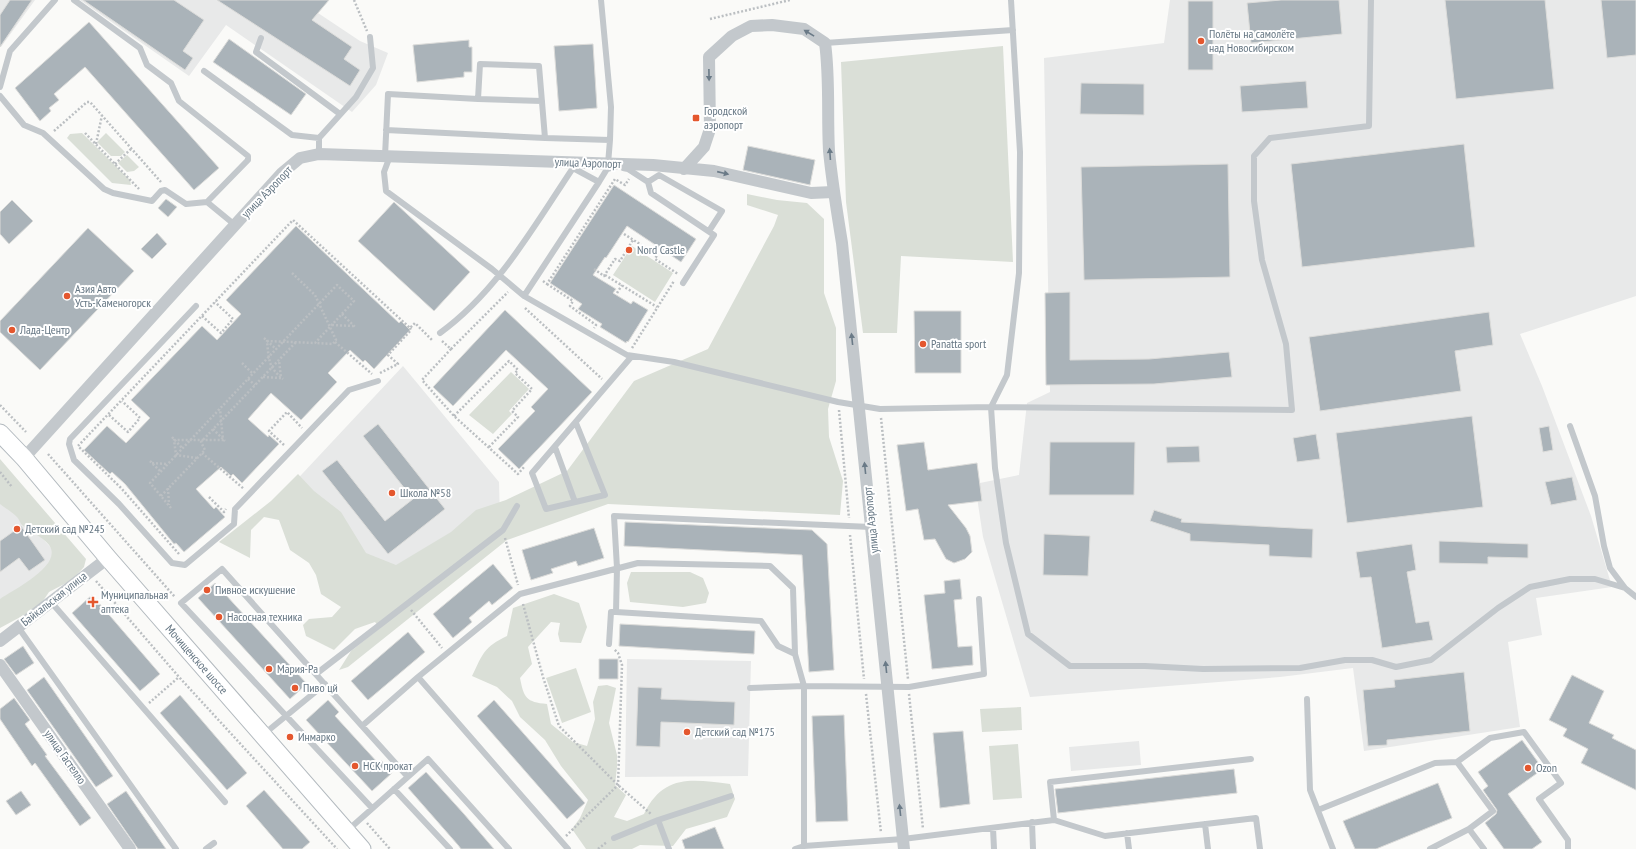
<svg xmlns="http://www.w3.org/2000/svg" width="1636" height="849" font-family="'PT Sans Narrow',sans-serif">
	<rect width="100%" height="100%" fill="#fafaf8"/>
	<path fill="#e8e9e9" d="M0,0H35L1,47L0,46Z
		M80,0H302L318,13L360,41L388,53L376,85L352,112L226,25L189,76Z
		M1170,0H1636V296L1520,334L1542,386L1591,516L1612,587L1536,598L1542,635L1508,642L1520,727L1364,751L1353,668L1280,677L1030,697L983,537L975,484L1019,475L1027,403L1050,392L1044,58L1164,43Z
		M403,366L499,482L500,520L377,610L274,504Z
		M0,493L68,566L0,613Z
		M627,659L751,661L748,776L625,777Z
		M1139,741L1141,765L1071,771L1069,747Z"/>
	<path fill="#dadfd7" d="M1003,46L1013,262L901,256L897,333H863L846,202L841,62Z
		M82,133L130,180L131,185L112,183L67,138L70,134Z
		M106,133L125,152L121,156H111L97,142Z
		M127,155L139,167L134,171L127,172L118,163Z
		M747,194L777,200L807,203L824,219V293L836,328V381L828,409L829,437L843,481L840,515L608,504L507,540L348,667L339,670L351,651L380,628L375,622L355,629L334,650L306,636L303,625L309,619L332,617L341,607L321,594L316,575L309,563L290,550L279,520L264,517L251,530L250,558L219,542L271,501L298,474L314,491L341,512L366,553L396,565L451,532L476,510L506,500L567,471L634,381L708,349L774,226L778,215L747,205Z
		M632,246L673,273L655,302L613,275Z
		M511,372L529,389L509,411L512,414L493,434L469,415Z
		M0,459L86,559L84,567L72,580L49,592L39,607L0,628V599C13,590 64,565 49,545C41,536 31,532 22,525C20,523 19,519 17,517C12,512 5,508 0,504Z
		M631,572H690L703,578L709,593L706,603L683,607L630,602L627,583Z
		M554,594L579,603L587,627L581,643L560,642L558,634L560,623L551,622L528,647L532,664L520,678C524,698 526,702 547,704L551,724L573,742L587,746L595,719L593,702L598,686L607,685L616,688L609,723L617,755V767L615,785L626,795L614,817L627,821L644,814C663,774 692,779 730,784L735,799L727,817L686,829L673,846L640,845L632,849H586L572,829L580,818L588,800L561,766L545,740L520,717L512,701L497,687L472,676C483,653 484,647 507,636L513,608Z
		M576,668L591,712L562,723L546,678Z
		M1021,707L1022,730L982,732L980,709Z
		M1018,744L1022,798L993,800L989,746Z"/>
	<path fill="#aab3b9" stroke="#dcdcda" d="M10,0H32L0,47V15Z
		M83,0H174L204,20L183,51L193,58L185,70Z
		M217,0H329L312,20L352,47L344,59L360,70L350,86Z
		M1281,0H1339L1342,34L1251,43L1247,3Z
		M1445,0H1545L1554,89L1456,99Z
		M1601,0H1636V55L1607,58Z
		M1188,1H1213V70H1188Z
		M89,22L219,168L194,190L85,67L54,94L59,100L49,108L51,111L40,121L15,88Z
		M229,39L306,94L291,115L213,62Z
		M469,40V47H472V72H464V77L417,82L413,45Z
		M593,44L597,108L559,111L554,46Z
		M1306,81L1308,108L1242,112L1240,86Z
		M1081,83L1144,84V115L1080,114Z
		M1464,144L1475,247L1302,267L1291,164Z
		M748,146L815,160L810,185L743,170Z
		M1228,164L1230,277L1084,280L1081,167Z
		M614,185L696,239L681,262L627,226L606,258L605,257L593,275L616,289L613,293L631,304L633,301L648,310L628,342L627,341L626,343L600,327L602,324L578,309L582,304L550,283Z
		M166,199L177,207L168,217L158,208Z
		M12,200L33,221L9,244L0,234V212Z
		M394,202L470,272L434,311L358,241Z
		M296,226L399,323L401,321L410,330L374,369L365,360L363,362L350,350L328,373L337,382L301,420L271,393L248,419L268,437L269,435L279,444L242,483L233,474L231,476L221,467L196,489L214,509L216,507L225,517L184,552L176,543L174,544L125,484L112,472L110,474L84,450L107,426L126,443L150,418L131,400L202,326L217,340L241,314L226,300Z
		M88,228L134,271L40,370L0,332V321Z
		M157,233L167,244L152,259L141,249Z
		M1070,292V360L1149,359L1229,352L1232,377L1154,384L1046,385L1045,293Z
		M505,310L592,392L519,469L498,449L535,411L531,407L548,389L506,350L453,406L433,387Z
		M914,311H961V373H915Z
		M1489,312L1493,345L1455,351L1461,391L1320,411L1309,337Z
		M1472,416L1483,507L1347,523L1336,433Z
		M378,424L445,509L388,554L322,471L337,460L385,521L413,499L363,436Z
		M1549,426L1553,450L1543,452L1539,428Z
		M1316,434L1320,459L1297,462L1293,438Z
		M924,442L928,470L977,463L982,501L948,505L966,528L970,536L972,552L965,559L954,563L946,559L935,539L924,540L918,509L906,511L897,445Z
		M1050,442H1135L1134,495H1049Z
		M1199,446L1200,462L1167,463L1166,447Z
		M1572,477L1577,500L1551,505L1545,482Z
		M1154,510L1182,519L1181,522L1313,529L1312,558L1269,556V545L1190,541V534L1150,521Z
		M625,522L812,530L827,544L834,670L809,672L802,555L624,546Z
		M21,526L45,560L29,571L19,558L0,572V541Z
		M594,528L604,558L578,566L576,561L551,569L553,573L531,580L522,550Z
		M1044,534L1090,536L1088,576L1043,575Z
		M1439,541L1528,544V558L1488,557V564L1439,563Z
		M1412,544L1416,570L1407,572L1416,623L1429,621L1433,640L1382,648L1371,577L1360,578L1356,552Z
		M493,564L513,588L492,605L489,601L469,618L472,622L453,638L433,614Z
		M960,579L962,599L954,600L958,647L972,646L973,665L932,669L924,595L945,593L944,581Z
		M215,583L307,684L290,699L198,598Z
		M92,595L160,674L140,691L72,613Z
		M620,624L755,631L754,654L619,646Z
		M408,632L425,652L368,700L351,681Z
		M23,646L34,663L16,675L4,659Z
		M599,659H618V679H599Z
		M1464,672L1470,731L1387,740V745L1368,746L1363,690L1395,687L1394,680Z
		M1572,675L1604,691L1589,723L1614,735L1612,738L1636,750V790L1581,763L1588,749L1563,736L1567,729L1549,720Z
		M44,677L113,776L96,787L27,690Z
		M638,687L662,688L661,699L735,702L734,725L661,722L660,747L636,746Z
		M180,695L247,773L227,790L160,713Z
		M14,698L30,720L25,724L47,755L45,756L91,818L80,826L35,763L32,766L0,719V709Z
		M328,700L339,712L335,716L378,763L381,760L392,773L372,791L306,720Z
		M494,700L585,803L567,819L477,716Z
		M844,715L848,821L816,822L812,716Z
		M963,731L970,804L940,808L933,733Z
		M1522,740L1543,769L1508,794L1542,842L1532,849H1504L1485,823L1496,814L1497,810L1483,790L1488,786L1478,772Z
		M1234,769L1237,793L1058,813L1055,789Z
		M426,772L464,814L494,849H461L458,845L408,788Z
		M1438,783L1452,818L1376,849H1355L1343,821Z
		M264,790L310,842L302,849H283L246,806Z
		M21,791L31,805L16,815L6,801Z
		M126,791L166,849H138L107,804Z
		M715,827L724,849H685L682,840Z"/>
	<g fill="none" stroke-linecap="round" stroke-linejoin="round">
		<defs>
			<g id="secondary">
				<path id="s1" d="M0,433L24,458L108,558L362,849"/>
			</g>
		</defs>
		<use href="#secondary" stroke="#b3babf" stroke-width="19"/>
		<path stroke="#bbbfc2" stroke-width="2.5" stroke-dasharray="2 2" stroke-linecap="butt" d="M354,0L367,31
			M710,19L790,0
			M54,131L87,102H90L161,182
			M85,133L139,189
			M96,144L102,115
			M115,164L132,148
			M624,234L657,255L655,259L678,274
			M594,269L604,276L615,259L620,261L633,240
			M292,273L315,295L336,340L333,344L316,343
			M605,275L657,307
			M543,281L547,284L615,179L625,185L629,179
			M547,284L573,301L570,306L596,325L594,328
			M617,293L622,285
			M525,308L602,379
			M342,314L355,327
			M202,316L221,333L233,319L215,302
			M332,325L353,326
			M264,338L276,349
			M442,341L451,349L422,380L454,416L518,474L524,467
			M335,342L372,374
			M632,348L674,281
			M451,349L508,292
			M242,363L253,374
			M380,373L398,364L388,355L411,330L410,328
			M263,377L281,378L279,360
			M248,379L255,385
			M0,405L26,432
			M839,410L849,518
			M109,415L128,432L140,418L122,401
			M454,416L509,361L518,370L515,373L532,389L512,411L518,417L489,447
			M881,418L908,679
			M213,429L225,441
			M172,437L182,448
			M284,445L269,431L287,412L302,428
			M202,453L244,489
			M48,454L175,597
			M197,458L176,455L174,440H223L220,409
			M150,461L160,471
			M152,463L167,464
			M0,472L12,487
			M168,488L169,505
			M161,496L205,450L201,442L296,342
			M209,497L224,512L226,509
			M171,508L150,483C212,417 274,351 337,285L354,301L315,343L267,341C269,360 268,367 283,379
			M850,535L864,679
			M505,538L518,585
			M179,554L121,488L78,446L293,220L410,328L415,323L433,341
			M96,581L179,677L337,849
			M523,604L543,677L559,726L618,785L651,814
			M411,610L442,648
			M866,694L881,833
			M909,694L923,829
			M149,703L179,677
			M367,823L390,849
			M566,836L618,785L622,665L618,653L614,649
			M598,849L607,842"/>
		<path stroke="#c3c8cc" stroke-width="6" d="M601,0L611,107L610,140
			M1011,0L1020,152L1019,273L1007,375L991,407L995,468L1006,543L1028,634L1070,666H1145L1203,669L1300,668L1345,660H1372L1396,667L1431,660L1498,608L1530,587L1570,579H1595L1625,588L1636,597
			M261,38L256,52L340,114
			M825,43L1013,30
			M204,71L292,135L319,138
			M0,87L10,51L55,0
			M0,96L24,125L43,133L104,189L113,193L152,201L161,191L165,190L186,204L207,202L248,160V156L179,101L171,83L147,65L140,48L74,0
			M542,101L478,99L480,64L539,66L545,138L610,140L608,164
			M386,130L545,138
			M319,154V138L356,97L373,68L370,37
			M385,156L388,94L478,99
			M390,156L384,172L386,191L492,269L524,296L627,355L674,362L838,402L880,409L991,407L1292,410L1286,344L1262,260L1254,201V156L1270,138L1369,126L1371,0
			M623,168L628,169L648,182L651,193L714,235L683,283
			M599,182L607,169L614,167
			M648,182L659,175L722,211L709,231
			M207,202L235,225
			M196,306L70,439L69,444L74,460L119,504L172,563L185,565L234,524L235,509L349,390L378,381
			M440,333C498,291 534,226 573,168L599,182L524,296
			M576,423L605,495L546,509L532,473L632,356
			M1570,426L1595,496L1604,546L1610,568L1625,588
			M555,447L575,502
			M51,602L225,802
			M616,612L617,568L614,516L871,527
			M18,627L176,849
			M609,644L611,612H616L761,621L778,646L795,654
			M316,674L503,530L517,506
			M418,677L520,594L638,563L770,566L793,588L795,654L804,686L750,688
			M1307,699L1310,790L1333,849
			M362,726L222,569L181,603L372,808
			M264,734L325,684
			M407,776L362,726L418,677L568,849
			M394,789L450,849
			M1318,810L1435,763L1457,762
			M658,820L669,849
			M1054,820L1105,836L1256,818L1260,849
			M1032,822L1033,849
			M1205,824L1208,849
			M993,828L994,849
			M1469,829L1484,849
			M348,830L428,759L509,849
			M1127,833L1129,849
			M614,838L658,820L731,796
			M206,849L214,843
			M795,849L804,846L903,839L1054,820L1050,782L1251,759
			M804,849V686L909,687L984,674L979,599
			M1430,849L1469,829L1493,811L1457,762L1490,738L1524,732L1561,783L1539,799L1568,840V849"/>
		<path stroke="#c3c8cc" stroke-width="12" d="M684,169L704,147L710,129L709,57L732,36L751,26L772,25L804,29L825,43C830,79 827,115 829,151C832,182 837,212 842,243L904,849
			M24,458L282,173L300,158L319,154L653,165L714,171L811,193L833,192
			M0,641L108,558
			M0,665L130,849"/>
		<use href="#secondary" stroke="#fff" stroke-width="17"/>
	</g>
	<defs><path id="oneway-solid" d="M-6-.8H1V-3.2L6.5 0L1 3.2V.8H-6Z"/></defs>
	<g fill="#6a7a87">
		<use href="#oneway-solid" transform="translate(809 33) rotate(-149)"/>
		<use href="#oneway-solid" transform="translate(709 75) rotate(89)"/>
		<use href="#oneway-solid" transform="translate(830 154) rotate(-94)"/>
		<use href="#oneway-solid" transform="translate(723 173) rotate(13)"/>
		<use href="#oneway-solid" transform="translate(852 339) rotate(-96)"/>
		<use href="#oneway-solid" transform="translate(865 468) rotate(-96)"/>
		<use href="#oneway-solid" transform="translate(886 667) rotate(-96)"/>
		<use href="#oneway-solid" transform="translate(900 810) rotate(-96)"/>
	</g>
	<g fill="#e4572e" stroke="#fff" stroke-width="1.5">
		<circle cx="1201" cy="41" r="4"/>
		<rect x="692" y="114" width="8" height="8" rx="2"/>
		<circle cx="629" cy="250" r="4"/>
		<circle cx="67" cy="296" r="4"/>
		<circle cx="12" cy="330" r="4"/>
		<circle cx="923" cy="344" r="4"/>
		<circle cx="392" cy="493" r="4"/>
		<circle cx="17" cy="529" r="4"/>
		<circle cx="207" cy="590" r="4"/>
		<path d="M91 596h4v4h4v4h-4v4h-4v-4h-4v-4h4z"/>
		<circle cx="219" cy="617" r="4"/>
		<circle cx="269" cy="669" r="4"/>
		<circle cx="295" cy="688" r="4"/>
		<circle cx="687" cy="732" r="4"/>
		<circle cx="290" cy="737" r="4"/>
		<circle cx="355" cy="766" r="4"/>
		<circle cx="1528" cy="768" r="4"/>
	</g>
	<g text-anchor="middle" stroke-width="4" stroke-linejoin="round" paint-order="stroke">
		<g font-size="12" fill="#657683" stroke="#fff" text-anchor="start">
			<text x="1209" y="38">Полёты на самолёте<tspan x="1209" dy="14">над Новосибирском</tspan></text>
			<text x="704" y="115">Городской<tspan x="704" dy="14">аэропорт</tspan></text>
			<text x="637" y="254">Nord Castle</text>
			<text x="75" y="293">Азия Авто<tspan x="75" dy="14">Усть-Каменогорск</tspan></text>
			<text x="20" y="334">Лада-Центр</text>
			<text x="931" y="348">Panatta sport</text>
			<text x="400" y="497">Школа №58</text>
			<text x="25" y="533">Детский сад №245</text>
			<text x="215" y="594">Пивное искушение</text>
			<text x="101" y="599">Муниципальная<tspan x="101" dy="14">аптека</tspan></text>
			<text x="227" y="621">Насосная техника</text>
			<text x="277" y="673">Мария-Ра</text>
			<text x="303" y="692">Пиво цй</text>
			<text x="695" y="736">Детский сад №175</text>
			<text x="298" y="741">Инмарко</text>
			<text x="363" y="770">НСК прокат</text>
			<text x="1536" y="772">Ozon</text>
		</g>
		<g font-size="12" fill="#657683" stroke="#fff">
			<text transform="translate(588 163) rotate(2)" y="4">улица Аэропорт</text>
			<text transform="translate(267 192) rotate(-46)" y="4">улица Аэропорт</text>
			<text transform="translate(871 520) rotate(-96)" y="4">улица Аэропорт</text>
			<text transform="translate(54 599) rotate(-38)" y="4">Байкальская улица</text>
			<text dy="4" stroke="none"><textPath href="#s1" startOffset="300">Мочищенское шоссе</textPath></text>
			<text transform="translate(65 757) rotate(55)" y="4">улица Гастелло</text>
		</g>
	</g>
</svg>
